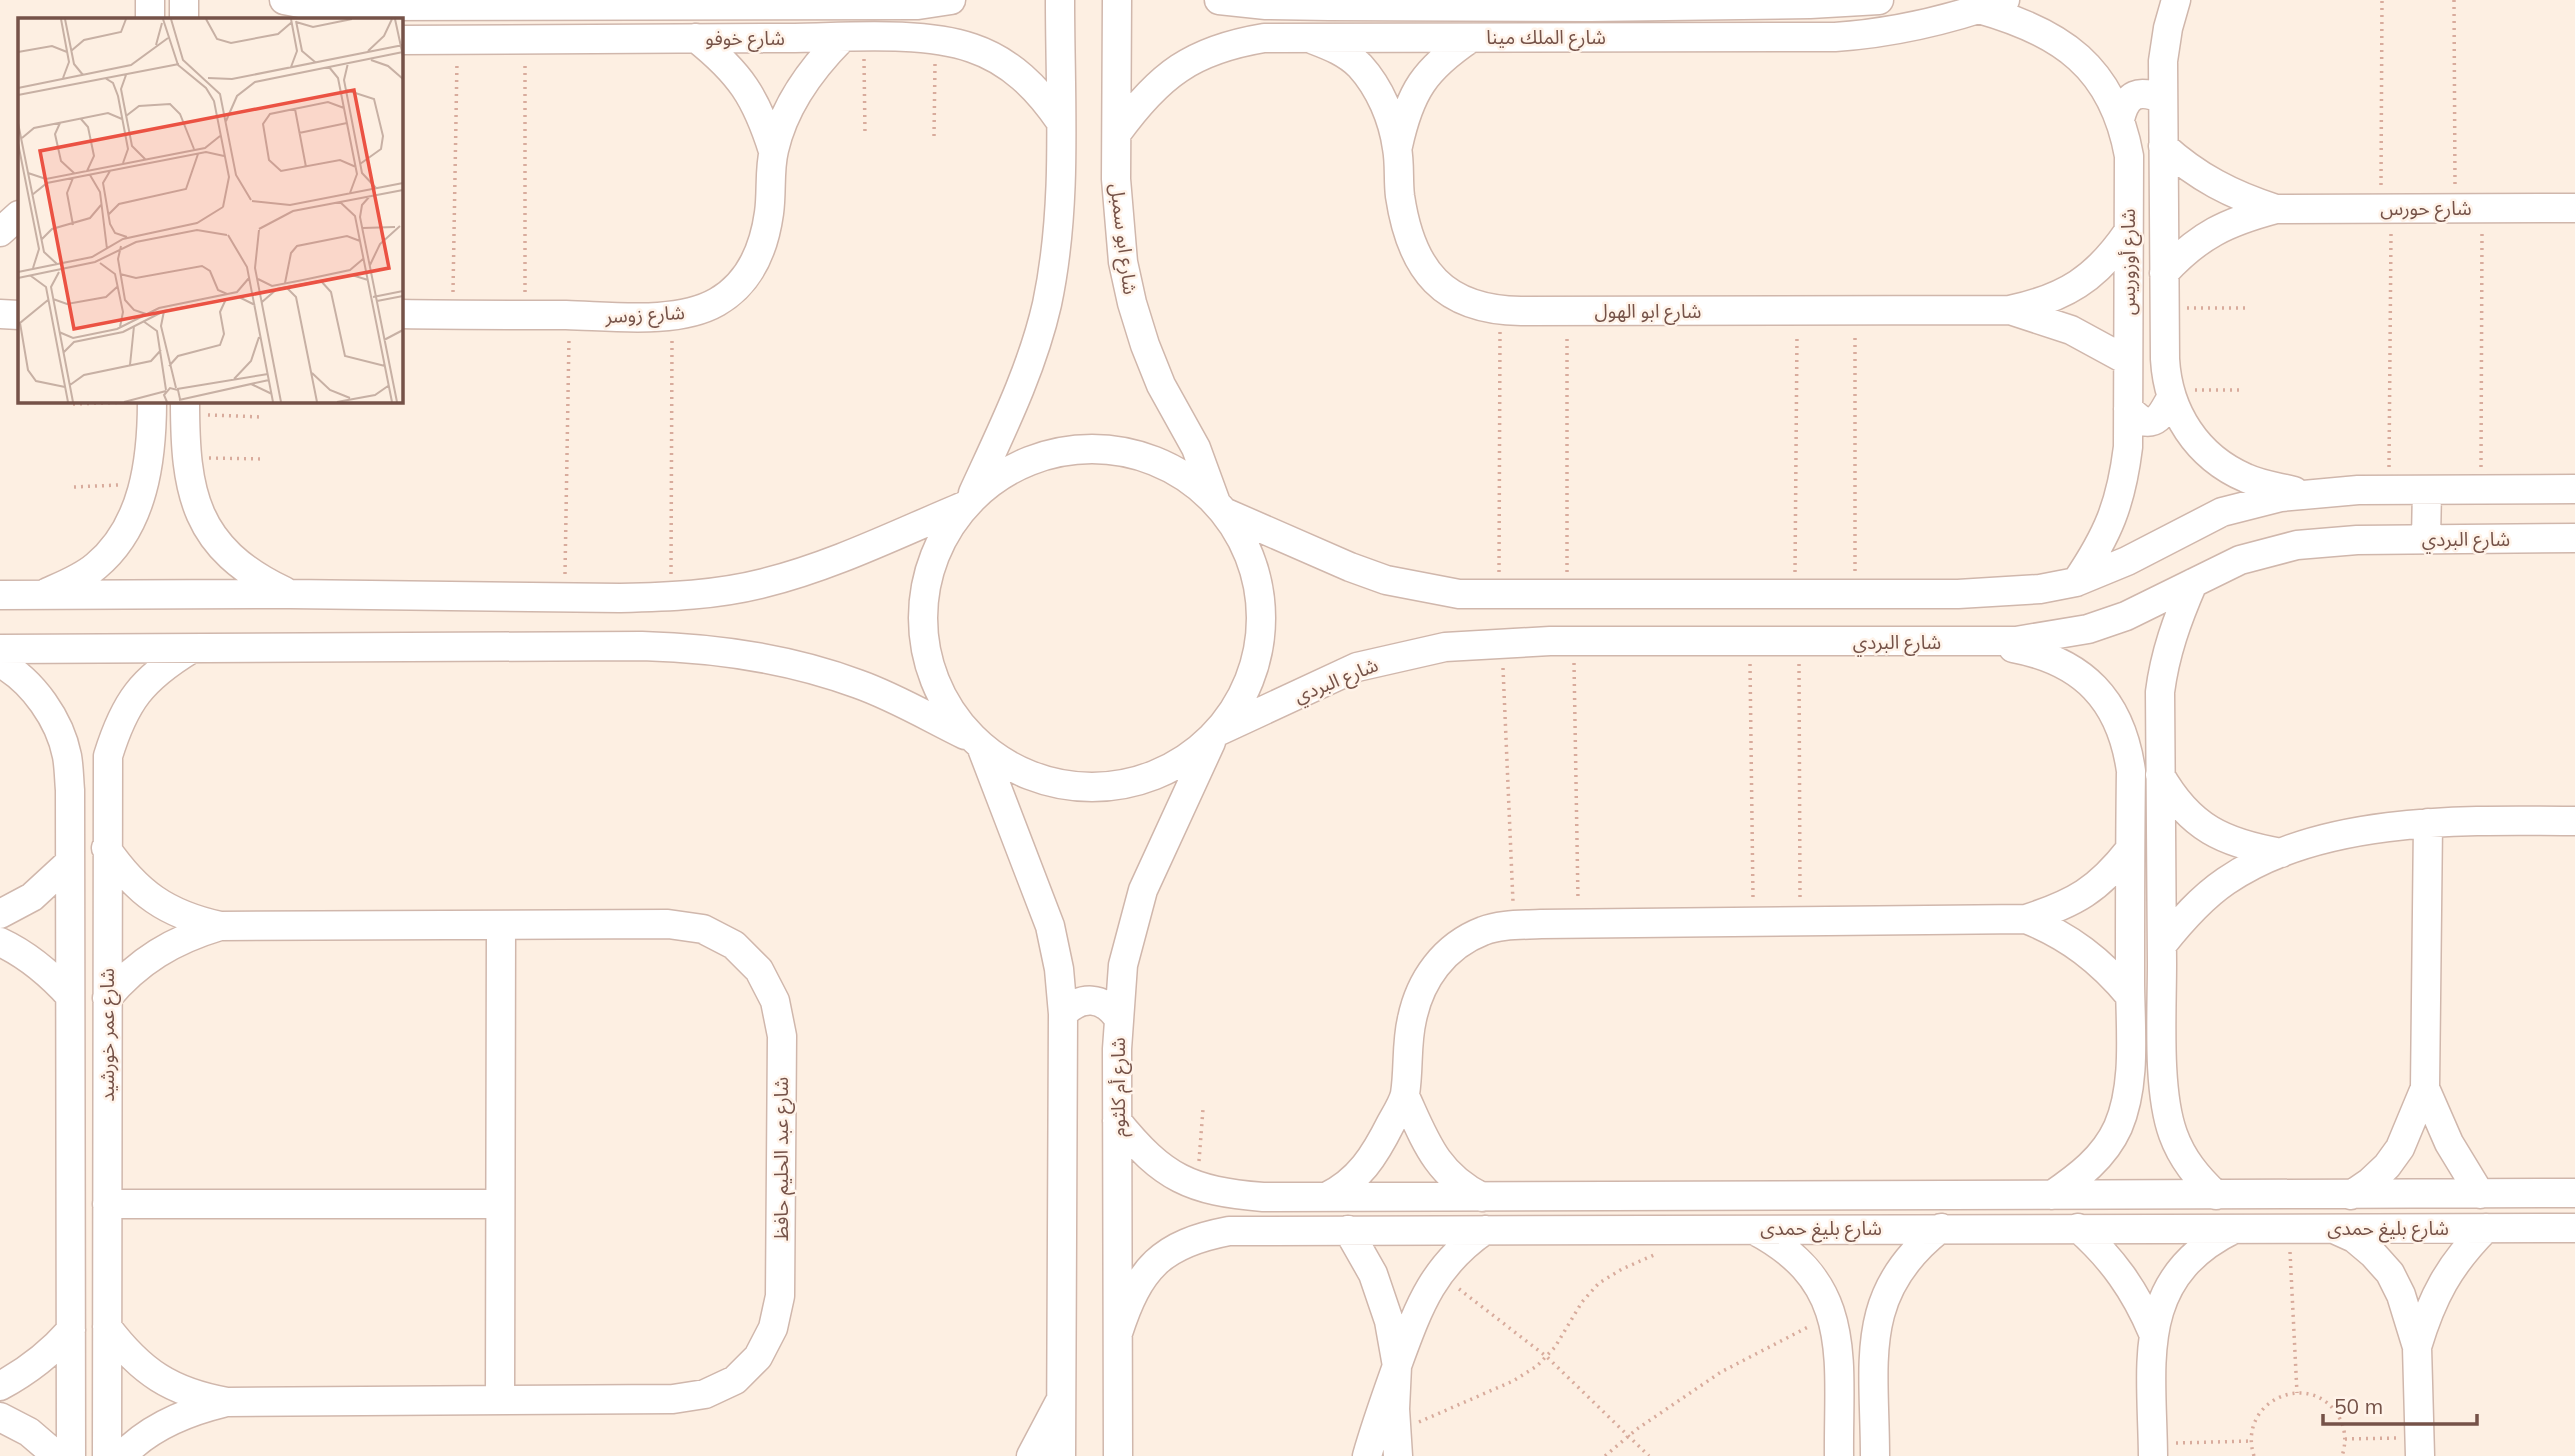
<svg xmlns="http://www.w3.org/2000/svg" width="2575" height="1456" font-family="Mulish,'Noto Sans Arabic',sans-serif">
	<rect width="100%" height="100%" fill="#fdefe2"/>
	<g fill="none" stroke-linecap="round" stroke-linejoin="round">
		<defs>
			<path id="minor" d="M150,0V19
				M184,0V19
				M284,0L305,4L359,6L918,5L951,0
				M1117,0L1116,179L1123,262L1132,303L1145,345L1161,385L1196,448L1215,500
				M1219,0L1266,5L1329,6L1590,7L1810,4L1879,0
				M2176,0L2168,28L2163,61L2165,359C2168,412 2197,457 2246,478C2261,485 2278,487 2294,491
				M1979,9C2061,32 2113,67 2129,156L2128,447C2121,504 2108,535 2076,582
				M696,38C740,73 756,97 773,151
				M1309,38C1327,45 1345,51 1360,66C1380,88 1393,119 1397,148C1400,164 1398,180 1400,196C1411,270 1443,310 1521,311L2010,310C2065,298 2096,279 2128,232
				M401,40C528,39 655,38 783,38C839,38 920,30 972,48C1011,61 1038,89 1060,121
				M2120,119C2127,93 2138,89 2163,99
				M1117,133C1159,75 1192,50 1264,38L1835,37C1895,33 1949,20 2005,0
				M1398,146C1410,91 1425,69 1471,38
				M2163,146C2197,177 2232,195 2276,209
				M0,232L19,215
				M2164,273C2199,235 2227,222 2276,209L2575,208
				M2013,311L2071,330L2128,361
				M0,314L19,315
				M401,314C456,315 511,315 566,315C611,316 677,325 717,302C750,283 764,249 769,213C772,192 769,170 774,150C784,105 811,69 842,38
				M185,401C185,493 194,548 284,591
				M2128,409L2142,421C2159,425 2163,411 2171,398
				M923 618a169 169 0 1 1 338 0a169 169 0 1 1-338 0Z
				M973,493C1001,432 1032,370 1047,304C1068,205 1060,101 1060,0
				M1224,512L1350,567L1386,580L1459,594H1958L2040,589L2076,582L2127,561L2222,512L2281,497L2358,490L2575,489
				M2426,539L2427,490
				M2193,583C2177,620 2165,653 2160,692C2160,783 2162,874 2162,964C2162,1013 2157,1090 2173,1134C2182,1159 2197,1177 2216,1195
				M48,592C64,585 82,578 96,566C144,526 152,460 152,401
				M0,595L290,594L620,598C668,597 717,595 764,583C833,566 899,533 964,506
				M2013,648C2083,661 2121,700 2131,771C2130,840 2130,910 2130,979C2130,1027 2137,1083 2118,1127C2104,1158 2078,1177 2052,1195
				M0,649L642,646C717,648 788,658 858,684C895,697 930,718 965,735
				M0,663C33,681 60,720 67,756C69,767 69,779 70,790L71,1456
				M1217,732L1357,667L1445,647L1550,641H2016L2088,629L2126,616L2240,560L2297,545L2357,540L2575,538
				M981,746L1050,926L1059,969L1063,1014L1061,1456
				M2160,775C2190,828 2224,843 2281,853
				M106,848C137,893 166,914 220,926L668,924L703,929L734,945L759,970L775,1001L782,1036L780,1296L773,1328L758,1357L735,1380L705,1394L673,1399L227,1402C171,1392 141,1372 107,1327
				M0,914L32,897L70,862
				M2026,919C2069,936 2101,961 2130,996
				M0,942C28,955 50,974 70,996
				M2162,945C2181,921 2201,898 2226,881C2321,816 2465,820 2575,821
				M107,998C138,961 173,940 220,926
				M1063,1014C1081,995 1103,996 1118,1018
				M2425,1088L2449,1143L2480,1194
				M1405,1096C1425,1140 1436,1174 1482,1197
				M1117,1121C1163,1178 1190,1191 1263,1197L2575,1193
				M2351,1195L2370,1182L2387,1166L2400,1148L2425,1088L2428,823
				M1326,1197C1359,1181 1375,1155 1391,1123C1396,1114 1403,1103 1405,1094C1409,1069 1406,1044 1412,1019C1420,980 1444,946 1483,931C1500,924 1522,925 1541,924L2026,919C2075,903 2098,890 2130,849
				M107,1204H500
				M2078,1228C2112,1258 2135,1290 2153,1333
				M2334,1229L2354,1238L2373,1254L2390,1273L2401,1295L2417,1347L2420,1456
				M1348,1230L1373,1274L1389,1321L1397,1366L1395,1409L1398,1456
				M1754,1230C1855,1283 1838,1358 1839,1456
				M1118,1333C1139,1268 1161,1244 1229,1231L2575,1228
				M2417,1347C2432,1297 2449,1265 2486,1228
				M0,1386C28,1371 50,1354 71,1330
				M500,1400L501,925
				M0,1417L29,1432L57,1456
				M107,1456L108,756C125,701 142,679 191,649
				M122,1456C149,1427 186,1412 223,1403
				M1031,1456L1059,1403
				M1118,1456L1117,1049L1123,965L1143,890L1211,742
				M1367,1456C1376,1424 1387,1394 1398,1363C1419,1306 1433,1266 1485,1230
				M1875,1456C1875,1362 1857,1293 1941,1228
				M2153,1456C2152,1362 2134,1278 2234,1229"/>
		</defs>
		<use href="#minor" stroke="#d0b7ac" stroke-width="31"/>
		<path stroke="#d8ab9c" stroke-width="3.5" stroke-dasharray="2 5" stroke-linecap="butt" d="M2454,0L2455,185
			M864,59L865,134
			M934,136L935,64
			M2381,185L2382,0
			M453,292L457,61
			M525,292V62
			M2187,308H2248
			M2195,390H2244
			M73,404L129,402
			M208,415L262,417
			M209,458L265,459
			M2389,467L2391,233
			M2481,467L2482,233
			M74,487L118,485
			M1855,571V334
			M1499,572L1500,331
			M1567,572V335
			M1795,572L1797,334
			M565,574L569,337
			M671,574L672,340
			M1574,663L1578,900
			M1750,664L1753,898
			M1799,664L1800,897
			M1503,668L1513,902
			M1199,1161L1203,1109
			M2290,1252L2297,1393
			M1459,1289L1547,1357L1649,1456
			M1419,1422L1513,1381L1537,1366L1555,1347L1582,1302L1599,1283L1622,1269L1654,1255
			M2345,1439L2397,1438
			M2176,1443L2251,1441
			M1605,1456L1637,1429L1721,1372L1810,1326
			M2254,1456C2236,1400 2313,1367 2340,1419C2346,1431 2346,1444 2342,1456"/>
		<use href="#minor" stroke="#fff" stroke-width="28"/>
	</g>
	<g text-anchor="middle" stroke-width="5" stroke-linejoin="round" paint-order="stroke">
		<g font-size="19" fill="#755248" stroke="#fff3e9">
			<text x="1546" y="44">شارع الملك مينا</text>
			<text x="745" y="45">شارع خوفو</text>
			<text x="2426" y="215">شارع حورس</text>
			<text transform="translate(1124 239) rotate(83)" y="7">شارع ابو سمبل</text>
			<text transform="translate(2128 262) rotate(-90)" y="7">شارع أوزوريس</text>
			<text x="1648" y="318">شارع ابو الهول</text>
			<text transform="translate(645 314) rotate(-3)" y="7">شارع زوسر</text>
			<text x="2466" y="546">شارع البردي</text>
			<text x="1897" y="649">شارع البردي</text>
			<text transform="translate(1336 680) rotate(-22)" y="7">شارع البردي</text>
			<text transform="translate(107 1035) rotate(-90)" y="7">شارع عمر خورشيد</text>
			<text transform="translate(1118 1087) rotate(-90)" y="7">شارع أم كلثوم</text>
			<text transform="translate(781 1159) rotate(-90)" y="7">شارع عبد الحليم حافظ</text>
			<text x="1821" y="1235">شارع بليغ حمدى</text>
			<text x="2388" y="1235">شارع بليغ حمدى</text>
		</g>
	</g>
	<g transform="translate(18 18)">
		<rect width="385" height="385" fill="#fdefe2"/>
		<path fill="none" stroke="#c7b0a4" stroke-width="2" d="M43,1L51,44L45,60M47,1L56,46L65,57M145,1L160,47L188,70L196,83L211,159L205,189M153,1L165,42L202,76L218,157L233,182M188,1L199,21L213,25L260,16L274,4M377,1L385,38M278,3L284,33L297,44M278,4L295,9L334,1M138,27L144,5M53,33L66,22L103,14L108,1M350,33L366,18L374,1M0,34L34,28L49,34M353,42L370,48L385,61M330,45L326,62L344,155L358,170M273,49L279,33L273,1M311,49L320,60L339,156L332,175M108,57L103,71L114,128L127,141M87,60L95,65L100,78L110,131L105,145M190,60L214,61L385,27M0,70L113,47L150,20M328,72L356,81L365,118L363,131L342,146M0,77L161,46M326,90L310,84L252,96L245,106L251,142L263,153L322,142L338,149M277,91L288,149M108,98L121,88L152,86L162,96L176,131M63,101L70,109L76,138L69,153M208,103L219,78L237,64L385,34M0,105L26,234L39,246M42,105L37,116L43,143L56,155M281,115L329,105M4,120L16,110L90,95L104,101M0,125L21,231L15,250M92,153L85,165L92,206L97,215L109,219M10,155L28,161L187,130L202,118M72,157L82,174L89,231M55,160L49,175L55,207M14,177L29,165L188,134L206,138M352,178L344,187L342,199L379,384M234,183L272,187L385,165M322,184L337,198L374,384M90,197L101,186L168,171L180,136M345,210L377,209M241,211L275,193L385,172M241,212L237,250L263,384M210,217L229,249L255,384M24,221L34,211L72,200L83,187M103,228L100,241L107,282L116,292L128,296M82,245L97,256L105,294L102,309M352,247L362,226L382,208M0,254L74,239L105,221L179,205L205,189M41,254L33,269L55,384M102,256L118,260L184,248L192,253L200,272L209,276M13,258L28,269L50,384M0,260L77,244L118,224L179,212L209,217M240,261L254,268L285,262L332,252L345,241M303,263L313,274L327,338L367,348M267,265L273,235L279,228L329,218L342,223M268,269L278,279L299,384M355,279L385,273M35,281L49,286L88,279L99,269M30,282L2,305L10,352L18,363L47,369M359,283L385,278M244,284L259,271L334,257L350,262M146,293L143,308L158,370M125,303L139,313L148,372M41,314L55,320L99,311L141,290L219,274L231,260M366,322L385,312M45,335L56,324L105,314L146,293L221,279L237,287M112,347L116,308M151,348L160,338L202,327L206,316L202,294L208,281M294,355L312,372L332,380M216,361L233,343L241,319M233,366L254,376M52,367L66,357L133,343L143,332M159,371L250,356M161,382L251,362M106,384L148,373M149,384L146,377L152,370L160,372L162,381M319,384L357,377L370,368"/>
		<path fill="#eb5243" fill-opacity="0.15" stroke="#eb5243" stroke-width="3.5" d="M336,72L371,250L56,311L22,133Z"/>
		<rect width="385" height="385" fill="none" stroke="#755248" stroke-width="3.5"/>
	</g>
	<path d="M2323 1414v10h154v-10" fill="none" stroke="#755248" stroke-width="3.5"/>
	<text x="2334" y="1414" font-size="21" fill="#755248" stroke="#fff3e9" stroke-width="5" paint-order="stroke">50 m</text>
</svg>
